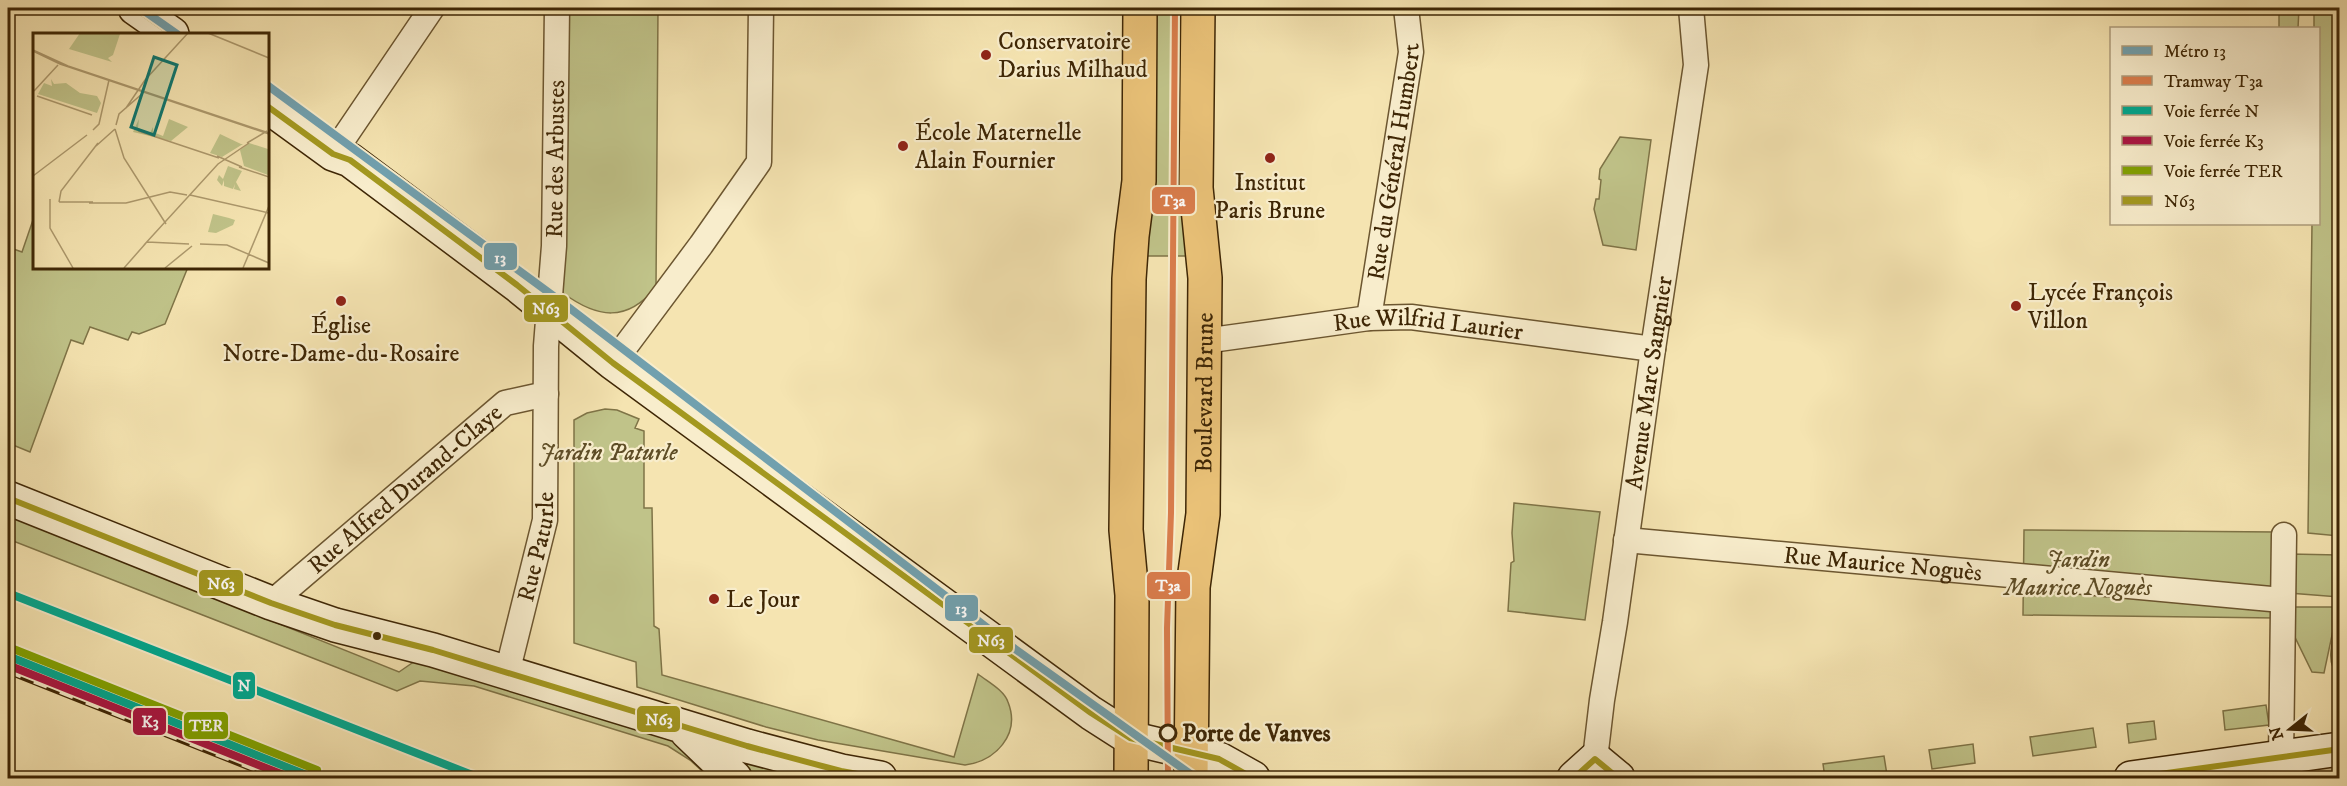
<svg xmlns="http://www.w3.org/2000/svg" width="2347" height="786" font-family="'IM FELL DW Pica',serif">
	<rect width="100%" height="100%" fill="#f5e4b1"/>
	<filter id="stains"><feTurbulence type="fractalNoise" baseFrequency=".00333" numOctaves="4"/><feColorMatrix values="0 0 0 0 .2 0 0 0 0 .09 0 0 0 0 .02 0 0 0 .5 -.17"/></filter>
	<radialGradient id="worn" r=".72"><stop offset=".6" stop-color="#630" stop-opacity="0"/><stop offset="1" stop-color="#630" stop-opacity=".3"/></radialGradient>
	<path fill="#c0c389" stroke="#7f7447" stroke-width="1.5" d="M569,8H658L656,287C627,323 597,318 563,293Z
		M1152,8H1187L1192,256H1142Z
		M2279,8H2299L2298,28H2279Z
		M2314,8H2340V348H2337V407H2340L2339,536L2308,533L2312,224H2318V28H2314Z
		M1620,137L1651,140L1636,250L1603,245L1594,209L1596,199H1599L1601,180L1599,179L1600,169Z
		M34,217V267H188L165,324L139,334L132,332L128,340L90,327L83,344L71,340L30,452L8,443V247L22,252Z
		M605,409L617,410L639,419L635,428L644,431V508H652L654,626L659,629L662,675L954,757L978,674C988,682 1004,690 1008,702C1021,735 995,761 965,765L818,740L766,727L637,687L636,662L574,643V420L587,413Z
		M1514,503L1600,512L1585,620L1508,611L1511,563L1514,561L1512,533Z
		M8,515L399,672L415,661L671,738L721,778H710L690,760L668,746L474,686L420,681L397,691L8,539Z
		M2024,530L2276,532V618L2023,615Z
		M2339,553V597L2289,593L2290,554L2339,555Z
		M2289,607H2338L2324,673L2312,672L2288,623Z
		M2339,613L2340,675H2339C2322,662 2336,632 2339,613Z
		M2266,705L2269,725L2225,730L2223,711Z
		M2154,721L2156,739L2129,743L2127,724Z
		M2093,728L2096,747L2033,756L2030,737Z
		M1973,744L1975,763L1932,769L1929,750Z
		M1884,756L1887,775L1860,778H1825L1823,764Z
		M736,757L815,778H745Z"/>
	<g fill="none" stroke-linecap="round" stroke-linejoin="round">
		<path stroke="#d0be8f" stroke-width="33" stroke-dasharray="33 16" stroke-linecap="butt" d="M2333,778L2340,740"/>
		<defs>
			<g id="street">
				<path d="M333,154L432,8"/>
				<path id="s1" d="M1369,318L1411,52L1406,8"/>
				<path id="s2" d="M1204,341L1369,318L1411,317L1653,349"/>
				<path d="M613,363L701,245L759,162L761,8"/>
				<path id="s3" d="M1626,540L2282,600"/>
				<path id="s4" d="M271,603L505,403L546,394"/>
				<path id="s5" d="M507,673L545,520L546,346L554,246L557,8"/>
				<path d="M2281,758L2284,535"/>
				<path id="s6" d="M1595,759L1602,700L1615,622L1653,349L1696,65L1691,8"/>
			</g>
			<path id="secondary" d="M135,8L172,34
				M267,106L333,154L350,160L517,285L613,363L1091,713L1130,738L1219,759L1253,778
				M8,498L271,603L335,625L433,650L747,746L841,771L880,778
				M687,732L735,778
				M1574,778L1595,759L1618,778
				M2131,778L2340,749"/>
			<g id="primary">
				<path d="M1131,778L1132,595L1126,530L1129,279L1132,236L1139,181L1140,8"/>
				<path id="s7" d="M1191,778L1193,587L1203,514L1205,278L1196,188L1198,8"/>
			</g>
		</defs>
		<use href="#street" stroke="#6c5630" stroke-width="27"/>
		<use href="#secondary" stroke="#3e2605" stroke-width="36"/>
		<use href="#primary" stroke="#3e2605" stroke-width="36"/>
		<use href="#street" stroke="#f8edcc" stroke-width="24"/>
		<use href="#secondary" stroke="#f8edcc" stroke-width="33"/>
		<use href="#primary" stroke="#eac278" stroke-width="33"/>
		<defs>
			<path id="rail" d="M8,671L277,778"/>
		</defs>
		<use href="#rail" stroke="#3e2605" stroke-width="7"/>
		<use href="#rail" stroke="#f8edcc" stroke-width="4.5" stroke-dasharray="14" stroke-linecap="butt"/>
		<defs>
			<path id="bus-1" d="M135,8L172,34
				M267,106L333,154L350,160L517,285L613,363L1091,713L1130,738L1219,759L1253,778
				M8,498L271,603L335,625L433,650L747,746L841,771L880,778
				M1574,778L1595,759L1618,778
				M2131,778L2340,749"/>
		</defs>
		<use href="#bus-1" stroke="#f8edcc" stroke-width="10"/>
		<use href="#bus-1" stroke="#a3981f" stroke-width="6"/>
		<defs>
			<path id="rail-1" d="M8,593L480,778
				M8,656L314,778"/>
			<path id="rail-2" d="M8,665L291,778"/>
			<path id="rail-3" d="M11,648L317,770"/>
		</defs>
		<use href="#rail-1" stroke="#f8edcc" stroke-width="12"/>
		<use href="#rail-2" stroke="#f8edcc" stroke-width="12"/>
		<use href="#rail-3" stroke="#f8edcc" stroke-width="12"/>
		<use href="#rail-1" stroke="#00a88f" stroke-width="8"/>
		<use href="#rail-2" stroke="#aa1743" stroke-width="8"/>
		<use href="#rail-3" stroke="#82a201" stroke-width="8"/>
		<defs>
			<path id="tram-1" d="M1168,778L1167,628L1171,513L1175,8"/>
		</defs>
		<use href="#tram-1" stroke="#f8edcc" stroke-width="10"/>
		<use href="#tram-1" stroke="#da7d4c" stroke-width="6"/>
		<defs>
			<path id="metro-1" d="M140,8L177,34
				M267,85L559,300L1011,646L1196,778"/>
		</defs>
		<use href="#metro-1" stroke="#f8edcc" stroke-width="12"/>
		<use href="#metro-1" stroke="#71a0ae" stroke-width="8"/>
	</g>
	<g fill="#8f2418" stroke="#f8edcc" stroke-width="2">
		<circle cx="986" cy="55" r="6"/>
		<circle cx="903" cy="146" r="6"/>
		<circle cx="1270" cy="158" r="6"/>
		<circle cx="341" cy="301" r="6"/>
		<circle cx="2016" cy="306" r="6"/>
		<circle cx="714" cy="599" r="6"/>
	</g>
	<circle fill="#3e2605" stroke="#f8edcc" stroke-width="2" cx="377" cy="636" r="5"/>
	<circle fill="#f8edcc" stroke="#3e2605" stroke-width="3" cx="1168" cy="733" r="8"/>
	<g text-anchor="middle" stroke-width="4.5" stroke-linejoin="round" paint-order="stroke">
		<g font-size="24" fill="#3e2605" stroke="#f8edcc" text-anchor="start">
			<text x="998" y="49">Conservatoire<tspan x="998" dy="28">Darius Milhaud</tspan></text>
			<text x="915" y="140">École Maternelle<tspan x="915" dy="28">Alain Fournier</tspan></text>
			<text x="1270" y="190" text-anchor="middle">Institut<tspan x="1270" dy="28">Paris Brune</tspan></text>
			<text x="2028" y="300">Lycée François<tspan x="2028" dy="28">Villon</tspan></text>
			<text x="341" y="333" text-anchor="middle">Église<tspan x="341" dy="28">Notre-Dame-du-Rosaire</tspan></text>
			<text x="726" y="607">Le Jour</text>
		</g>
		<g font-size="24" fill="#3e2605" stroke="#f8edcc">
			<text dy="8" stroke="none"><textPath href="#s5" startOffset="519">Rue des Arbustes</textPath></text>
			<text dy="8" stroke="none"><textPath href="#s1" startOffset="158">Rue du Général Humbert</textPath></text>
			<text dy="8" stroke="none"><textPath href="#s2" startOffset="226">Rue Wilfrid Laurier</textPath></text>
			<text dy="8" stroke="none"><textPath href="#s6" startOffset="380">Avenue Marc Sangnier</textPath></text>
			<text dy="8" stroke="none"><textPath href="#s7" startOffset="386">Boulevard Brune</textPath></text>
			<text dy="8" stroke="none"><textPath href="#s4" startOffset="176">Rue Alfred Durand-Claye</textPath></text>
			<text dy="8" stroke="none"><textPath href="#s5" startOffset="130">Rue Paturle</textPath></text>
			<text dy="8" stroke="none"><textPath href="#s3" startOffset="258">Rue Maurice Noguès</textPath></text>
		</g>
		<g font-size="24" font-style="italic" fill="#5e4d26" stroke="#f8edcc">
			<text x="608" y="460">Jardin Paturle</text>
			<text x="2078" y="567">Jardin<tspan x="2078" dy="28">Maurice Noguès</tspan></text>
		</g>
		<g font-size="24" font-weight="bold" fill="#3e2605" stroke="#f8edcc" text-anchor="start">
			<text x="1182" y="741">Porte de Vanves</text>
		</g>
	</g>
	<g transform="translate(33 33)">
		<rect width="236" height="236" fill="#f5e4b1"/>
		<path d="M47,0L87,1L80,22L75,25L79,29L36,16ZM18,46L21,51L33,50L47,60L64,63L68,70L64,80L5,61L11,50L19,53ZM106,86L105,95L117,100L120,94V99L130,103L136,86L155,94L138,108L100,99ZM187,101L208,111H210L189,124L177,120ZM216,110L235,116V142L211,133L207,117ZM195,133L209,138L203,149L208,158L201,156L202,151L200,156L191,153V147L189,153L184,147L186,142L190,146ZM180,181L196,185L202,187L200,192L183,200L175,199Z" fill="#c0c389"/>
		<path fill="none" stroke="#ac986c" stroke-width="1.5" d="M175,0L236,25M0,17L35,33L236,100M0,18L27,31L236,101M1,58L25,32M4,63L59,82M93,75L112,47L155,0M83,92L86,81L110,60M82,96L91,125L133,191M0,97V116M60,97L66,91L76,47M105,98L186,125M214,110L234,98M63,113L82,96M184,123L209,134M206,134L236,144M0,143L54,102M157,162L236,180M17,166V195L40,235M26,169L28,158L65,110M26,169H60M56,170H93L137,159L154,162M114,209L156,211M167,211L194,212L236,230M111,212L185,131L216,110M91,235L113,210M132,235L159,213M210,235L236,173"/>
		<path fill="#0f766e" fill-opacity="0.15" stroke="#0f766e" stroke-width="3" d="M121,24L144,32L121,102L98,94Z"/>
		<rect width="236" height="236" fill="none" stroke="#3e2605" stroke-width="3"/>
	</g>
	<g stroke="#f8edcc" stroke-width="2">
		<rect x="1151" y="186" width="45" height="29" rx="6" fill="#da7d4c"/>
		<rect x="483" y="242" width="35" height="29" rx="6" fill="#71a0ae"/>
		<rect x="523" y="294" width="46" height="29" rx="6" fill="#a3981f"/>
		<rect x="198" y="569" width="46" height="28" rx="6" fill="#a3981f"/>
		<rect x="1146" y="571" width="45" height="29" rx="6" fill="#da7d4c"/>
		<rect x="944" y="594" width="35" height="28" rx="6" fill="#71a0ae"/>
		<rect x="968" y="626" width="46" height="28" rx="6" fill="#a3981f"/>
		<rect x="232" y="671" width="24" height="29" rx="6" fill="#00a88f"/>
		<rect x="636" y="705" width="45" height="28" rx="6" fill="#a3981f"/>
		<rect x="132" y="707" width="35" height="29" rx="6" fill="#aa1743"/>
		<rect x="183" y="711" width="46" height="29" rx="6" fill="#82a201"/>
	</g>
	<g font-size="16" text-anchor="middle" font-weight="bold" fill="#fff">
		<text x="1173" y="206">T3a</text>
		<text x="500" y="263">13</text>
		<text x="546" y="314">N63</text>
		<text x="221" y="589">N63</text>
		<text x="1168" y="591">T3a</text>
		<text x="961" y="614">13</text>
		<text x="991" y="646">N63</text>
		<text x="244" y="691">N</text>
		<text x="659" y="725">N63</text>
		<text x="150" y="727">K3</text>
		<text x="206" y="731">TER</text>
	</g>
	<rect width="2347" height="786" fill="none" stroke="#f5e4b1" stroke-width="30"/>
	<rect x="9" y="9" width="2329" height="768" fill="none" stroke="#3e2605" stroke-width="3"/>
	<rect x="15" y="15" width="2317" height="756" fill="none" stroke="#3e2605" stroke-width="1.5"/>
	<rect x="2110" y="27" width="210" height="198" fill="#f8edcc" stroke="#ae9d7c" stroke-width="1.5"/>
	<rect x="2122" y="46" width="30" height="9" fill="#71a0ae" stroke="#ae9d7c" stroke-width="1.5"/>
	<text x="2164" y="57" font-size="18" fill="#3e2605">Métro 13</text>
	<rect x="2122" y="76" width="30" height="9" fill="#da7d4c" stroke="#ae9d7c" stroke-width="1.5"/>
	<text x="2164" y="87" font-size="18" fill="#3e2605">Tramway T3a</text>
	<rect x="2122" y="106" width="30" height="9" fill="#00a88f" stroke="#ae9d7c" stroke-width="1.5"/>
	<text x="2164" y="117" font-size="18" fill="#3e2605">Voie ferrée N</text>
	<rect x="2122" y="136" width="30" height="9" fill="#aa1743" stroke="#ae9d7c" stroke-width="1.5"/>
	<text x="2164" y="147" font-size="18" fill="#3e2605">Voie ferrée K3</text>
	<rect x="2122" y="166" width="30" height="9" fill="#82a201" stroke="#ae9d7c" stroke-width="1.5"/>
	<text x="2164" y="177" font-size="18" fill="#3e2605">Voie ferrée TER</text>
	<rect x="2122" y="196" width="30" height="9" fill="#a3981f" stroke="#ae9d7c" stroke-width="1.5"/>
	<text x="2164" y="207" font-size="18" fill="#3e2605">N63</text>
	<g transform="translate(2290 729) rotate(252)" stroke="#f8edcc" stroke-width="4.5" paint-order="stroke">
	<path d="M0-4.5L10 22L0 15L-10 22Z" fill="#3e2605"/>
	<text y="-9" font-size="16" font-weight="bold" text-anchor="middle" fill="#3e2605">N</text>
	</g>
	<rect width="100%" height="100%" filter="url(#stains)"/>
	<rect width="100%" height="100%" fill="url(#worn)"/>
</svg>
